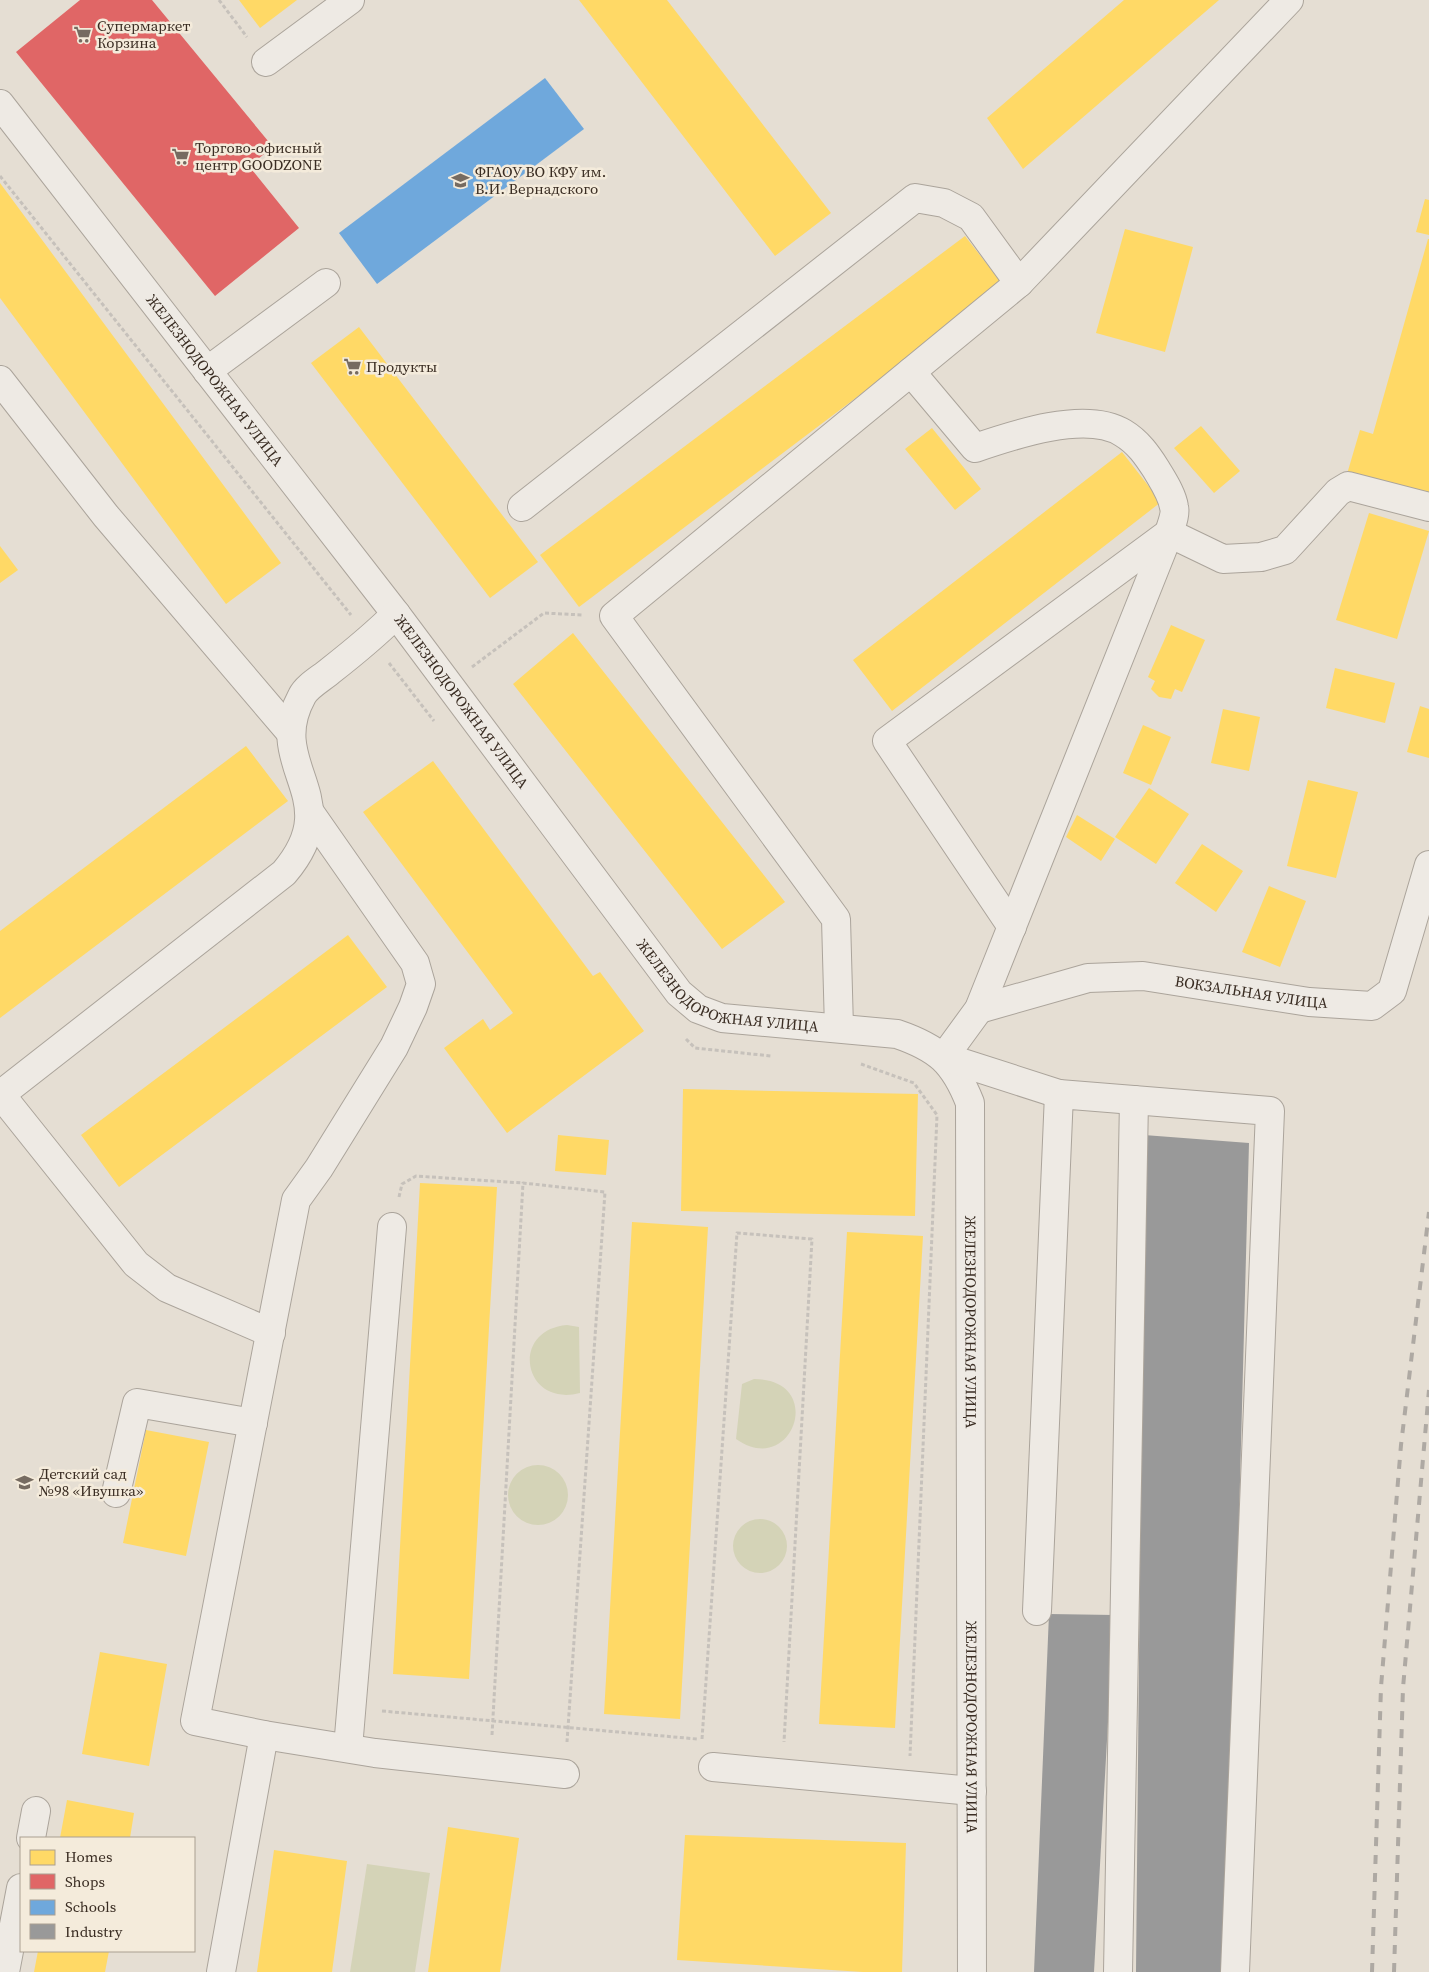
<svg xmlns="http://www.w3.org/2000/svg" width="1429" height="1972" font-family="'Source Serif 4',serif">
	<rect width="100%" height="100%" fill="#e5ded3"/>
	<path fill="#d4d3b7" d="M567,1325L579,1327L580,1393C523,1408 509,1330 567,1325Z
		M754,1379C827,1379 793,1479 736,1439L742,1384Z
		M508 1495a30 30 0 1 1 60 0a30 30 0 1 1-60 0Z
		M733 1546a27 27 0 1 1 54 0a27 27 0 1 1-54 0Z
		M367,1864L430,1873L415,1972H350Z"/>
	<path fill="#ffd966" d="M239,0H297L260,28Z
		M579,0H667L831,213L775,256Z
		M1124,0H1219L1023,169L987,118Z
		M0,183L281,563L226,604L0,298Z
		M1425,199L1429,200V235L1416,232Z
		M1125,229L1193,247L1165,352L1096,333Z
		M965,236L1004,286L579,607L540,555Z
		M1428,239H1429V497L1347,474L1360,430L1373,434Z
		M359,327L538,562L490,598L311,363Z
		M1201,426L1240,471L1214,493L1174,448Z
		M932,428L981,489L955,510L905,449Z
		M1122,452L1161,502L892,711L853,660Z
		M1369,513L1429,531L1397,639L1336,620Z
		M0,546L18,570L0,583Z
		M1171,625L1205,640L1182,692L1175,689L1171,699L1159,697L1151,689L1155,681L1148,677Z
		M573,633L785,902L722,949L513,684Z
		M1335,668L1395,683L1385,723L1326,708Z
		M1420,706L1429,709V758L1407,752Z
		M1223,709L1260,717L1249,771L1211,763Z
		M1143,725L1171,737L1151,785L1123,773Z
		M246,746L288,801L0,1018V931Z
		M433,761L593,976L600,972L644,1031L507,1133L444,1048L483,1019L490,1030L513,1013L363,812Z
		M1308,780L1358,792L1336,878L1287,866Z
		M1149,788L1189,814L1156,864L1115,837Z
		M1077,815L1115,839L1101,861L1066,837Z
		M1202,844L1243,871L1216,912L1175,883Z
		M1269,886L1306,901L1280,967L1242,952Z
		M348,935L387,987L119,1187L81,1135Z
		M683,1089L918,1094L915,1216L681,1211Z
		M558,1135L609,1140L606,1175L555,1171Z
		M420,1183L497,1187L469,1679L393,1674Z
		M632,1222L708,1227L680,1719L604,1714Z
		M847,1232L923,1236L895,1728L819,1724Z
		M146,1430L209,1442L186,1556L123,1543Z
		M100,1652L167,1664L149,1766L82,1754Z
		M67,1800L134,1813L130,1838H60Z
		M448,1827L519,1838L500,1972H428Z
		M685,1835L906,1843L902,1972H863L677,1960Z
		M274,1850L347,1861L332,1972H257Z
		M38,1951H109L105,1972H34Z"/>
	<path fill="#e06666" d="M80,0H152L273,147L249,166L299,228L215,296L16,52Z"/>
	<path fill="#6fa8dc" d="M545,78L584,129L377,284L339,233Z"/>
	<path fill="#999" d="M1144,1135L1249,1143L1227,1972H1136Z
		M1049,1614L1114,1615L1094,1972H1034Z"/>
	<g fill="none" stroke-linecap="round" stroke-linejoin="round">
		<defs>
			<g id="minor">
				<path d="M266,62L350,0"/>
				<path id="s1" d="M0,104L396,614L679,993L698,1009L722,1018L897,1034C938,1048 954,1062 970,1103L972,1972"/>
				<path d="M1019,283L1289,0"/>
				<path d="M207,371L326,283"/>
				<path d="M911,372L975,448C1013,435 1086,410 1123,433C1138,442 1147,455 1156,469C1163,481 1172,494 1174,507C1176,514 1171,526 1169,533L979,1009L944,1057L1059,1094"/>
				<path d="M0,380L106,516L291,733"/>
				<path d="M522,507L915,198L944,203L971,217L1019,283L614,616L836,919L839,1028"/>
				<path d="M1169,533L1223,559L1261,557L1285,550L1338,492L1348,486L1429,507"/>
				<path d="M311,814L415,963L421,984L413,1007L394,1047L319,1168L296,1200L195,1721L264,1735L375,1753L565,1774"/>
				<path d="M1012,927L887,741L1169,533"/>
				<path id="s2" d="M979,1009L1088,978L1143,976L1309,1002L1372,1006L1392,991L1429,865"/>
				<path d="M0,1095L284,873C349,797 263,767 302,696C307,686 322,678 330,671C353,653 375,635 396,614"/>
				<path d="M1,1095L136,1264L167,1288L271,1333"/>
				<path d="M116,1493L137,1403L253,1423"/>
				<path d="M1037,1611L1059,1094L1270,1111L1235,1972"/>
				<path d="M348,1748L392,1227"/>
				<path d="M713,1767L972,1791"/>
				<path d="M31,1838L36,1811"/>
				<path d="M5,1972L21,1888"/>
				<path d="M221,1972L264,1735"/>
				<path d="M1118,1972L1134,1100"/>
			</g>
		</defs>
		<use href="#minor" stroke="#aba49b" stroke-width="30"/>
		<path stroke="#c6c1bb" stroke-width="3" stroke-dasharray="4 2.5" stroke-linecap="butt" d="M219,0L247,37
			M0,176L351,615
			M389,663L434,721
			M472,667L544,613L583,615
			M686,1039L695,1048L771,1056
			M861,1064L914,1083L937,1115L910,1756
			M399,1197L402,1184L416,1176L523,1183
			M382,1711L697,1739
			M492,1735L523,1183L605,1192L567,1742
			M702,1739L737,1233L812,1239L784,1742"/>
		<use href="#minor" stroke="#eeeae4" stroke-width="28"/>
		<path stroke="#aea9a3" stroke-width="4" stroke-dasharray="9 9" stroke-linecap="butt" d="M1372,1972L1381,1687L1401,1445L1429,1212
			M1394,1972L1403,1688L1429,1390"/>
	</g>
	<defs>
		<symbol id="supermarket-bare" viewBox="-9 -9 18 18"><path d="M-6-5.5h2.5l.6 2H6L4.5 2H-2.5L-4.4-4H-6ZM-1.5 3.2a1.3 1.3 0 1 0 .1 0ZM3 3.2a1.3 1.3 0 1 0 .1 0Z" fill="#766b61" stroke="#f4ebdb" stroke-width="2.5" paint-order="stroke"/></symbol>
		<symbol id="university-bare" viewBox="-9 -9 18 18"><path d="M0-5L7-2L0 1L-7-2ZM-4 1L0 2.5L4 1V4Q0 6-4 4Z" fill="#766b61" stroke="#f4ebdb" stroke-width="2.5" paint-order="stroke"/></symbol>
		<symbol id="school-bare" viewBox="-9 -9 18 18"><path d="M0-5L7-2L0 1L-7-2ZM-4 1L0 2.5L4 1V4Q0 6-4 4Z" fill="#766b61" stroke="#f4ebdb" stroke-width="2.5" paint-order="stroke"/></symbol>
	</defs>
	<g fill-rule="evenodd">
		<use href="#supermarket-bare" x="70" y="22" width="25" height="25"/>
		<use href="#supermarket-bare" x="168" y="144" width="25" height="25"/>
		<use href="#university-bare" x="448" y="168" width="25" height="25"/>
		<use href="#supermarket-bare" x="340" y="354" width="25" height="25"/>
		<use href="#school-bare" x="12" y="1470" width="25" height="25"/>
	</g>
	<g text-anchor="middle" stroke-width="5" stroke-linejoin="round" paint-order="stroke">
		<g font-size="15" fill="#3a2d23" stroke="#f4ebdb" text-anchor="start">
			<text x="97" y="31">Супермаркет<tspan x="97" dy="17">Корзина</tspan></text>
			<text x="195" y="153">Торгово-офисный<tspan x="195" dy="17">центр GOODZONE</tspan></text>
			<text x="475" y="177">ФГАОУ ВО КФУ им.<tspan x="475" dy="17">В.И. Вернадского</tspan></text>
			<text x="366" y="372">Продукты</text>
			<text x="39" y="1479">Детский сад<tspan x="39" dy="17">№98 «Ивушка»</tspan></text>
		</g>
		<g font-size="15" fill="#3a2d23" stroke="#f4ebdb">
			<text dy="5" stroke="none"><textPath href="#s1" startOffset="350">ЖЕЛЕЗНОДОРОЖНАЯ УЛИЦА</textPath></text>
			<text dy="5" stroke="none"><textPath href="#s1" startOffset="755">ЖЕЛЕЗНОДОРОЖНАЯ УЛИЦА</textPath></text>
			<text dy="5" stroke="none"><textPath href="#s1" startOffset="1160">ЖЕЛЕЗНОДОРОЖНАЯ УЛИЦА</textPath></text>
			<text dy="5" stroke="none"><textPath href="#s2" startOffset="278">ВОКЗАЛЬНАЯ УЛИЦА</textPath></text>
			<text dy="5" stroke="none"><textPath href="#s1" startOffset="1669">ЖЕЛЕЗНОДОРОЖНАЯ УЛИЦА</textPath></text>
			<text dy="5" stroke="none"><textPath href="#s1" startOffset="2074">ЖЕЛЕЗНОДОРОЖНАЯ УЛИЦА</textPath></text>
		</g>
	</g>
	<rect x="20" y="1837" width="175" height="115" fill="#f4ebdb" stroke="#aa9f91"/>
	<rect x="30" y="1850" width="25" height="15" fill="#ffd966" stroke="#aa9f91"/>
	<text x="65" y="1862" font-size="15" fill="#3a2d23">Homes</text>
	<rect x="30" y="1874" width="25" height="15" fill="#e06666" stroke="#aa9f91"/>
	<text x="65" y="1887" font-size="15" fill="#3a2d23">Shops</text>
	<rect x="30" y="1900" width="25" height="15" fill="#6fa8dc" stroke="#aa9f91"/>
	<text x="65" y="1912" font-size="15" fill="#3a2d23">Schools</text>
	<rect x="30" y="1924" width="25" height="15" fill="#999999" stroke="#aa9f91"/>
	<text x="65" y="1937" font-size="15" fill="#3a2d23">Industry</text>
</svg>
